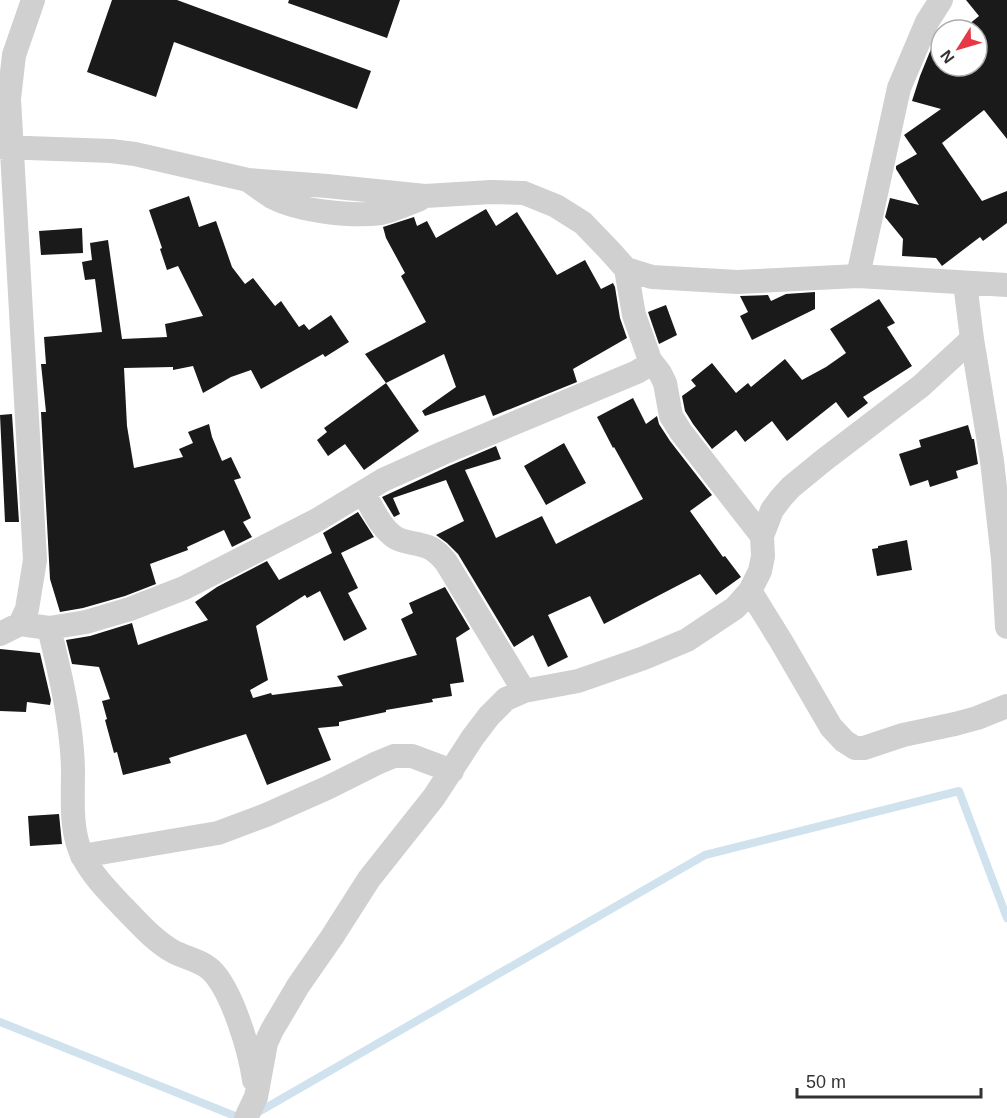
<svg xmlns="http://www.w3.org/2000/svg" width="1007" height="1118" font-family="Arial,sans-serif">
	<rect width="100%" height="100%" fill="#fff"/>
	<g fill="none" stroke-linecap="round" stroke-linejoin="round">
		<path stroke="#cfe2ee" stroke-width="8" d="M0,1022L240,1118
			M255,1114L705,855L959,791L1007,918"/>
	</g>
	<path fill="#1a1a1a" d="M112,0H177L371,71L357,109L174,42L156,97L87,72Z
		M289,0H400L387,38L288,3Z
		M966,0H1007V139L984,110L942,143L982,201L1007,191V223L983,241L980,237L942,266L936,258L902,256L903,239L885,217L890,198L919,205L896,169V166L917,154L904,135L941,109L912,101L920,76L931,49L938,51L941,48V66H977V30H962L979,16Z
		M189,196L199,227L216,221L232,267L245,284L253,278L275,306L281,301L299,327L304,324L309,330L331,315L349,342L325,357L323,354L261,389L251,370L231,377L203,393L193,366L173,370V367L124,368L127,426L134,468L183,457L179,449L193,443L188,432L209,424L212,437L222,461L231,457L241,478L234,480L251,518L243,522L252,537L232,547L224,530L187,547L188,550L150,564L156,584L125,596L83,608L60,612L50,579L41,412H46L41,364H46L44,337L102,332L95,279L85,280L82,262L92,260L90,243L108,240L122,339L167,337L165,324L203,316L178,266L167,270L160,249L162,248L149,210Z
		M486,209L496,226L517,212L557,275L585,260L601,289L613,283L615,287L620,318L627,338L573,369L577,382L493,416L485,395L425,416L422,411L456,387L444,354L386,383L365,354L426,322L401,276L405,273L386,238L383,227L414,217L417,226L427,221L436,238Z
		M82,228L83,253L41,255L39,231Z
		M815,292V309L752,340L740,316L748,312L740,296L768,295L771,301L786,294Z
		M879,299L895,323L887,327L912,366L863,397L868,403L848,418L836,402L787,441L772,421L745,442L736,430L712,449L693,424L685,411L682,396L696,386L691,380L712,363L736,393L748,383L751,387L785,359L802,380L826,367L846,353L830,329Z
		M666,305L677,335L659,344L648,312Z
		M386,383L419,431L364,470L345,444L328,456L317,440L327,432L324,428Z
		M633,398L646,424L657,416L659,424L670,441L712,495L690,511L723,557L725,556L741,577L716,595L700,574L604,624L590,596L548,615L568,657L548,667L533,635L514,647L458,554L447,543L436,535L464,521L446,480L393,498L400,514L394,517L382,497L449,466L496,446L501,459L465,470L496,538L542,516L556,544L643,499L614,447L613,448L597,417Z
		M12,414L19,522H5L0,415Z
		M968,425L972,439H974L978,464L956,471L958,478L930,487L928,480L910,486L899,454L921,447L919,440Z
		M564,443L586,483L546,505L524,466Z
		M358,512L374,537L341,553L358,588L348,593L367,629L344,641L320,591L307,598L305,595L256,626L268,680L250,690L253,698L271,693L272,695L343,686L337,676L417,655L401,619L413,613L409,603L445,587L470,629L456,638L464,682L450,684L452,696L432,699L433,702L386,710V712L339,722V726L318,728L331,760L267,785L246,734L169,758L171,763L123,775L117,752L114,753L105,720L107,719L102,701L110,699L99,667L72,664L66,640L90,636L132,623L138,645L208,620L195,602L217,587L267,561L279,580L332,553L323,533Z
		M907,540L912,570L877,576L872,549L878,548V546Z
		M0,649L40,653L51,700L50,705L27,702L26,712L0,711Z
		M59,814L62,844L30,846L28,816Z"/>
	<g fill="none" stroke-linecap="round" stroke-linejoin="round">
		<path stroke="#d0d0d0" stroke-width="24" d="M0,147L111,151L135,154L248,180L327,186L425,196L491,192L524,193L556,206L583,223L609,250L626,269L652,277L737,282L858,276L1007,285
			M249,181C256,186 264,192 272,197C298,211 352,217 381,213C395,210 407,204 420,199
			M858,276L899,88L927,22L941,0
			M965,283L972,339L992,461L1003,559L1007,627
			M650,360L660,373L665,383L671,416L681,432L762,536
			M363,492C372,507 380,528 396,538C405,543 418,543 428,547C436,550 441,556 446,562L524,691
			M750,591L781,641L831,727L844,741L855,748H864L903,735L955,724L977,718L1007,706
			M20,624L49,628L86,622L130,609L184,588L317,520L383,480L443,453L637,372L645,367L650,360L634,315L626,269
			M49,628C58,665 67,702 71,740C72,750 73,761 73,772C73,799 70,832 83,857C93,876 109,892 123,907C139,923 154,941 174,952C186,958 202,961 211,970C232,990 250,1051 254,1080
			M0,634L20,624L27,609L35,560L9,99L14,55L33,0
			M82,856L218,833L266,815L327,788L377,763L394,756H412L452,771
			M246,1118L256,1097L266,1043L272,1030L298,986L332,937L369,879L434,797L473,737L489,716L506,699L524,691L578,681L644,658L687,640L735,608L750,591L760,571L763,556L762,536L772,510L781,498L791,487L824,460L921,386L972,339"/>
	</g>
	<g transform="translate(959 48) rotate(233)"><circle r="28" fill="#ffffff" stroke="#adadad" stroke-width="1.5"/>
	<path d="M0-4.5L10 22L0 15L-10 22Z" fill="#e63946"/>
	<text y="-9" font-size="16" font-weight="bold" text-anchor="middle" fill="#333333">N</text>
	</g>
	<path d="M797 1088v9h184v-9" fill="none" stroke="#333333" stroke-width="3"/>
	<text x="806" y="1088" font-size="18" fill="#333333" stroke="#ffffff" stroke-width="4.5" paint-order="stroke">50 m</text>
</svg>
